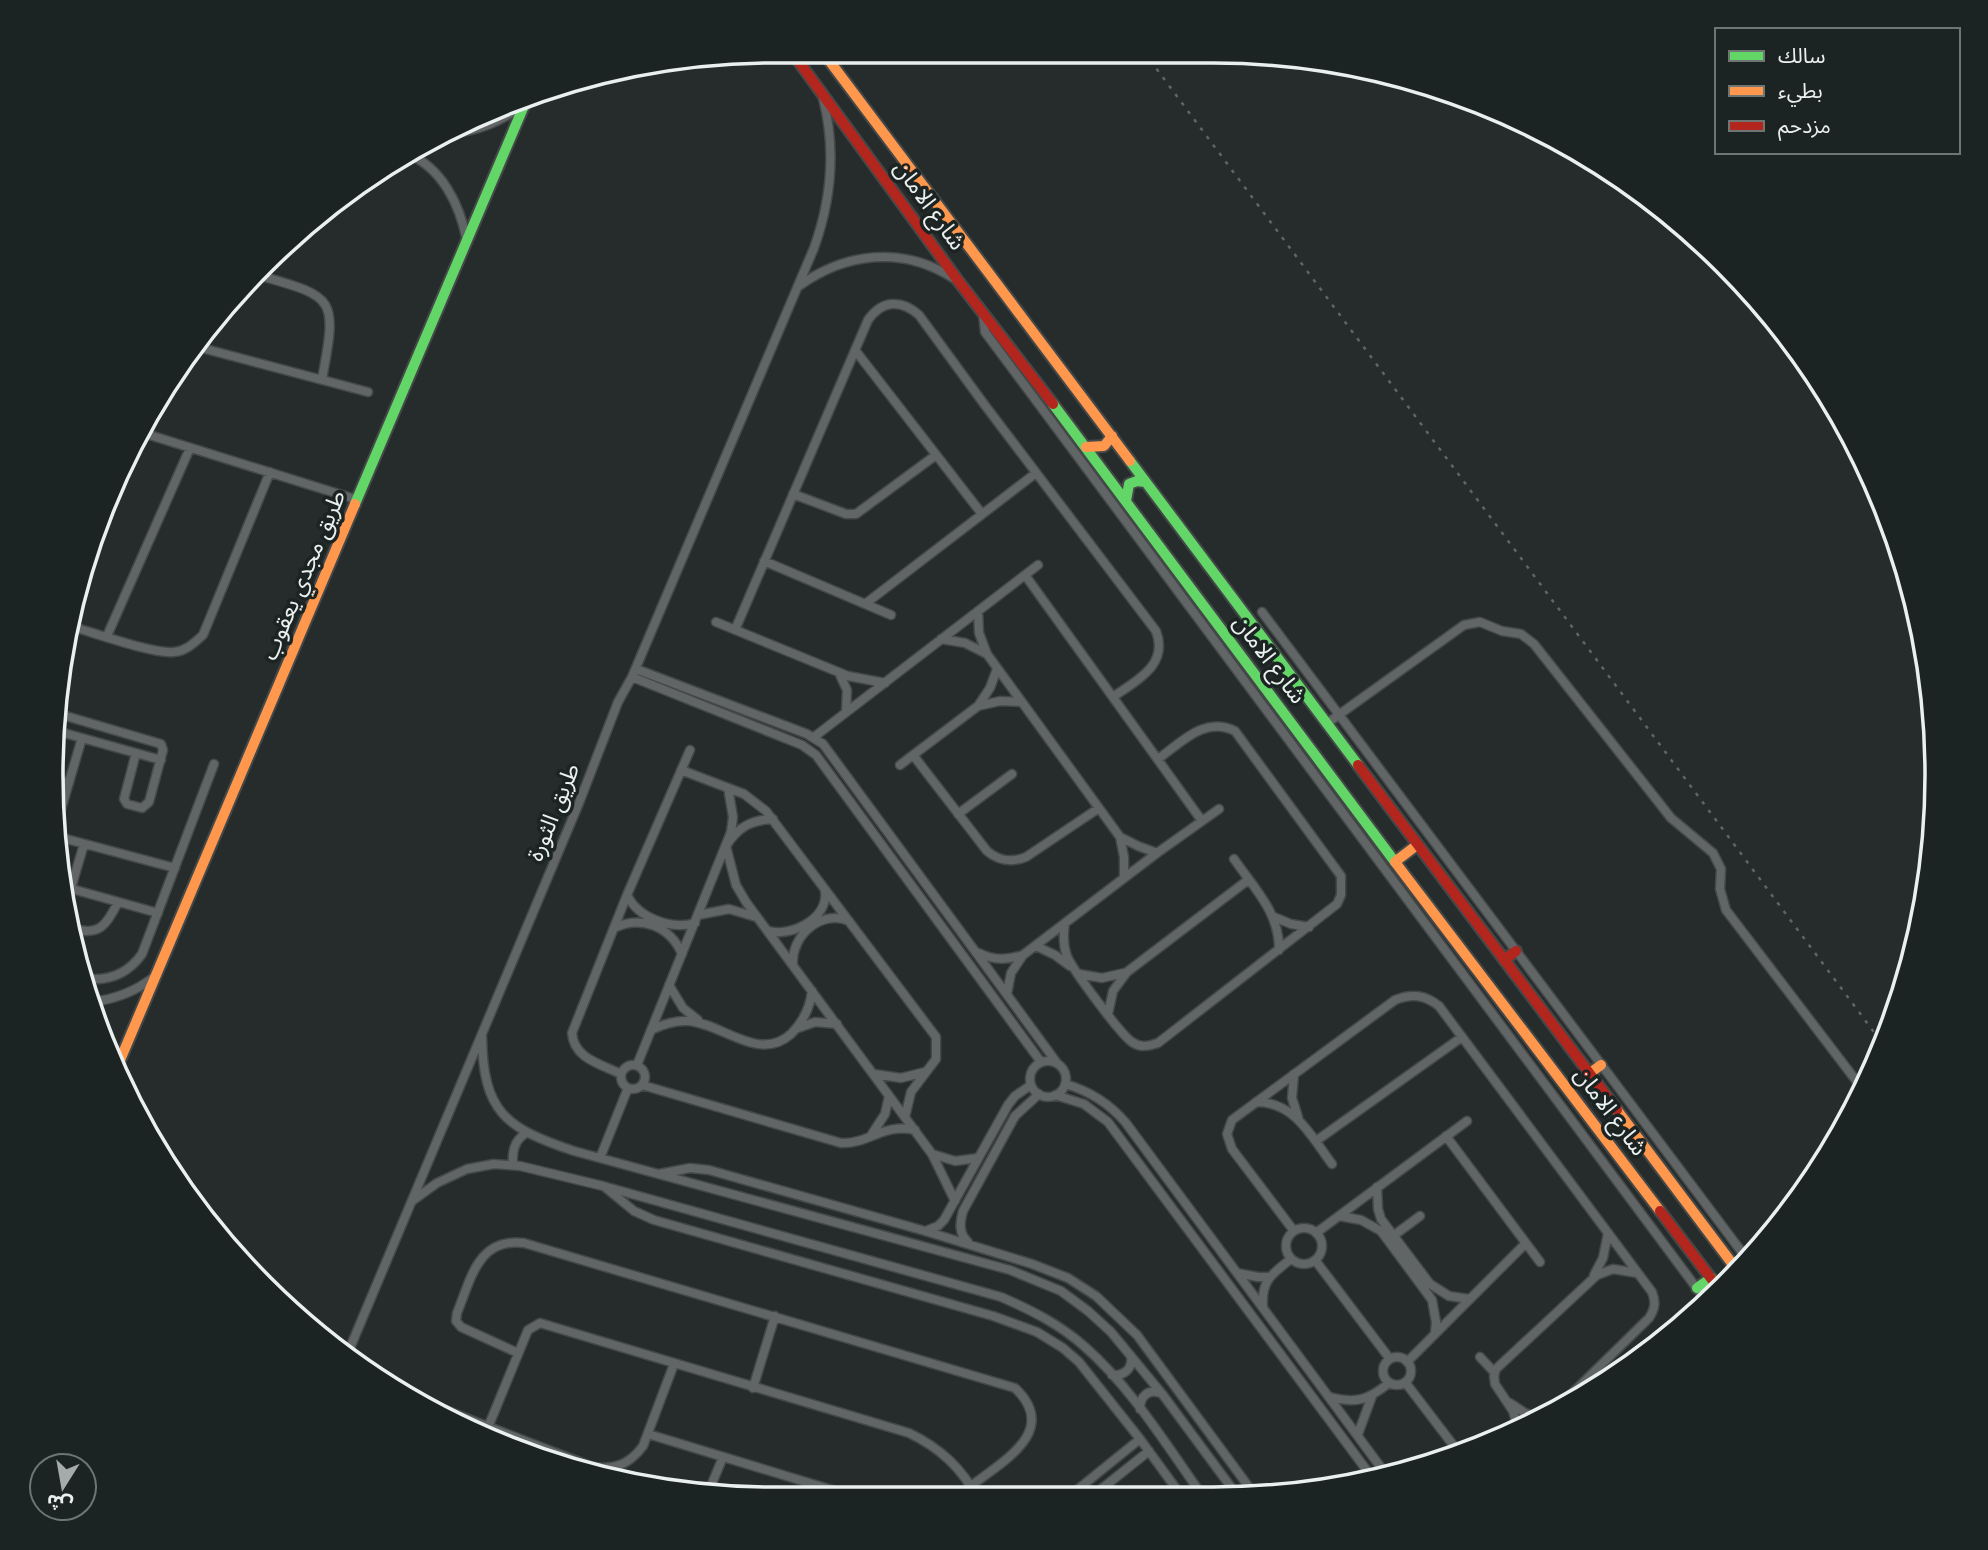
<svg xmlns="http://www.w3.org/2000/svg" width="1988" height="1550" font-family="Lato,'Noto Sans Arabic',sans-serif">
	<rect width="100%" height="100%" fill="#262c2b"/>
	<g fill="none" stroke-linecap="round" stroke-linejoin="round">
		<defs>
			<path id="street" d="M449,133C478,132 501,121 525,104
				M406,153C442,167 460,205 467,241
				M254,274C335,297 338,295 322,379
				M799,286C846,252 903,246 953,278
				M983,314L985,332L1707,1302
				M198,347L368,392
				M855,350L982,514
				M140,432L358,500
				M793,494L846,514H856L936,455
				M764,561L891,615
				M1025,575L1202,821
				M865,604L1036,473
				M978,611L979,633L987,654L1120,837L1124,857V878
				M1262,612L1747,1259
				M716,622L848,676L885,683
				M70,626C95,633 152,654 174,652C186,651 194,643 203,635L270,472
				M735,630L868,320C882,300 901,299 919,315L984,404L1156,631C1169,665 1137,680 1113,697
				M107,636L190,448
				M941,639L965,643L987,654
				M636,669L807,734L823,744L1057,1063
				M839,673L847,690L846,712
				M632,677L802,745L816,755L1041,1062
				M978,706L1000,701L1021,702
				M59,714L161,744L163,750L149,802L142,808L127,804L124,799L136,753
				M1326,724L1464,625L1480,622L1502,631L1521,634L1534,644L1671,818L1713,853L1721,869L1720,889L1726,910L1864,1091
				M57,731L161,760
				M814,737L1038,565
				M913,755L987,851C999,861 1011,863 1026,857L1099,808
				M900,765L978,706L990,688L997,669
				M681,770L744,794L766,811L936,1037V1059L911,1092L905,1117
				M51,778L69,783
				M958,814L1012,774
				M773,819C751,820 738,827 726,846L736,885L746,902L932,1154L955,1201
				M57,823L82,738
				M59,837L175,868
				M1120,837L1138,846L1157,853
				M1234,859C1254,888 1280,913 1279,950
				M65,887L158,913
				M71,888L84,844
				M627,895C638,918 671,930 695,923
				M698,915L729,909L756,917
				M1274,917L1291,924L1309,927
				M1065,923C1063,935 1063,945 1067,956C1072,969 1121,1035 1132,1042C1140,1048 1149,1046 1158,1043L1337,904L1341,895V876L1235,731C1204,716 1182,742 1158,759
				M71,928C99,937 107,925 118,902
				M614,928C641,915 670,926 682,954
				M769,931C792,937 829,918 825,891
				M1036,946L1055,955L1070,966
				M979,953C994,961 1008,960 1023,955
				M793,964C791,936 821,909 849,921
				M1079,974L1102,978L1124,973
				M82,978C106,982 127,975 142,954L214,764
				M669,985L683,1008L698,1020
				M1007,994L1011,973L1023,955L1157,853L1219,809
				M92,1002C116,999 135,992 154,977
				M1108,1014L1113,991L1127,972L1248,880
				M798,1028L815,1022L837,1024
				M651,1030C663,1024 674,1020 688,1021C722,1023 759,1063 791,1034C804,1021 810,1008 812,991
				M482,1036C483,1112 505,1128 574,1151L1010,1270L1061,1291L1088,1311L1111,1332L1163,1395L1239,1498
				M1030 1079a18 18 0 1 1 36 0a18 18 0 1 1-36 0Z
				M621 1077a12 12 0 1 1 24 0a12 12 0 1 1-24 0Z
				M637,1065L731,832L733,817L728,788
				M621,1074C601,1064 574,1059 572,1033L627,895L690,750
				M874,1074L901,1078L925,1072
				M1294,1074L1292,1098L1298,1117
				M1065,1084C1090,1091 1109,1103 1126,1123L1385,1473
				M642,1085L841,1143C870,1144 882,1123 915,1130
				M1055,1095L1084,1104L1108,1122L1371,1476
				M1256,1102C1295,1102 1311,1136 1332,1164
				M872,1134L885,1114L889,1096
				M1446,1136L1540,1262
				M1316,1141L1462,1037
				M932,1154L955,1161L978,1158
				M600,1158L628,1088
				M513,1165C512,1151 514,1141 526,1133
				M659,1174L690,1168L709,1170L925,1231L1032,1264L1068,1278L1096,1296L1137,1335L1257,1498
				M1377,1187L1378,1209L1381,1219L1430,1284L1449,1296L1469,1299
				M606,1188L634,1211L654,1220L993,1316L1037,1332L1063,1348L1079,1362L1140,1439L1183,1498
				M412,1201L437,1183L467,1169L494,1164L520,1166L603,1186L1001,1297C1031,1310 1059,1324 1084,1346C1132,1388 1167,1446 1204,1498
				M1339,1216L1361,1220L1381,1231L1432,1300L1436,1322L1435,1333
				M1286 1246a18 18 0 1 1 36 0a18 18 0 1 1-36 0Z
				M928,1230L938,1226L944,1220L1008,1105L1015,1096L1031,1085
				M1294,1231L1232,1149L1227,1134L1232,1120L1395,1000C1412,993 1425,995 1439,1006L1652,1292C1656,1302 1655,1309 1649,1318L1552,1413
				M1316,1233L1467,1121
				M1393,1236L1420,1216
				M968,1242C958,1233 960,1222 963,1211L1015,1116L1039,1094
				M1315,1260L1390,1359
				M1237,1273L1258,1277H1269
				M1594,1275L1603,1258L1608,1233
				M1263,1307C1261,1280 1272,1274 1291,1259
				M518,1353L461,1327L456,1321L457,1313C471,1279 478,1237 524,1243L1015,1388C1060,1431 1003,1461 971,1486
				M347,1355L579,803L618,702L632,677L814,248C832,198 836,149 823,98
				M1480,1357L1494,1372
				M1383 1371a14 14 0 1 1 28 0a14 14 0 1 1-28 0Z
				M1407,1362L1526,1243
				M1112,1375C1125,1376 1133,1368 1131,1356
				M1405,1382L1460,1454
				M753,1388L775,1316
				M1330,1397C1356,1404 1368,1400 1389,1383
				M421,1403H427L590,1466C613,1471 629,1465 643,1446L674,1364
				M1510,1403L1525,1413L1539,1418
				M1140,1409C1140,1396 1148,1389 1160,1393
				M1518,1428L1513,1411L1495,1384L1494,1376L1496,1369L1597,1275L1613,1269L1637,1273
				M648,1434L862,1499
				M1358,1434L1372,1396
				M484,1437L528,1330L540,1323L909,1433C940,1448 962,1468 978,1499
				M708,1493L723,1457
				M1067,1498L1140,1439
				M1090,1498L1149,1451"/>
			<path id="fast" d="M1053,404L1395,862
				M1130,461L1358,765
				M1126,501L1129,484L1137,481L1145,482
				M355,504L526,101
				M1697,1288L1711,1278"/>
			<path id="slow" d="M822,51L1130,461
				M1086,447L1104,446L1112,436
				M1396,861L1417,845
				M1395,862L1660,1211
				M118,1065L355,504
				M1590,1073L1601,1065
				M1617,1110L1737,1270"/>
			<path id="jam" d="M791,51L959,282L1053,404
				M1358,765L1617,1110
				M1504,960L1516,951
				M1660,1211L1719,1289"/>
		</defs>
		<use href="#street" stroke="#444848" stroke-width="11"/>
		<use href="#fast" stroke="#444848" stroke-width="14"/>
		<use href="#slow" stroke="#444848" stroke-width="14"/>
		<use href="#jam" stroke="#444848" stroke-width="14"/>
		<use href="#street" stroke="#626565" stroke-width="8"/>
		<use href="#fast" stroke="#63d668" stroke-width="10"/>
		<use href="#slow" stroke="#ff974d" stroke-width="10"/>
		<use href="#jam" stroke="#b3261e" stroke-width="10"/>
		<path stroke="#606463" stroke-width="2.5" stroke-dasharray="3.5 7" stroke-linecap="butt" d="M1144,52L1882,1043"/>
	</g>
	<g text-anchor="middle" stroke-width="7" stroke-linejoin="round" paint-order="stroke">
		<g font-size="23" fill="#eaf0ef" stroke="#1b2422">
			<text transform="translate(930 205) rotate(54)" y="8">شارع الامان</text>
			<text transform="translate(303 575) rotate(-67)" y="8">طريق مجدي يعقوب</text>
			<text transform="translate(1270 659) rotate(53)" y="8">شارع الامان</text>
			<text transform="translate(553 812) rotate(-68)" y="8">طريق الثورة</text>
			<text transform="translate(1611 1111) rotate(53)" y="8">شارع الامان</text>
		</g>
	</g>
	<path d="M0 0H1988V1550H0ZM775 63H1213A712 712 0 0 1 1925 775V775A712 712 0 0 1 1213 1487H775A712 712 0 0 1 63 775V775A712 712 0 0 1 775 63Z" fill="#1b2422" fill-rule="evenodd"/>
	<path fill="none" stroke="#eaf0ef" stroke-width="3.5" d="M775 63H1213A712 712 0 0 1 1925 775V775A712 712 0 0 1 1213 1487H775A712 712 0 0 1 63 775V775A712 712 0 0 1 775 63Z"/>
	<rect x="1715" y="28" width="245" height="126" fill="#1b2422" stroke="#6e7674" stroke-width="2"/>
	<rect x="1729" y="51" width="35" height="10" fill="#63d668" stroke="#6e7674" stroke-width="2"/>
	<text x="1778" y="63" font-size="21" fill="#eaf0ef">سالك</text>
	<rect x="1729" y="86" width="35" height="10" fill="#ff974d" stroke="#6e7674" stroke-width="2"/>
	<text x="1778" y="98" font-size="21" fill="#eaf0ef">بطيء</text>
	<rect x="1729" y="121" width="35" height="10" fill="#b3261e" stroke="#6e7674" stroke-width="2"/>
	<text x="1778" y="133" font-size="21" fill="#eaf0ef">مزدحم</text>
	<g transform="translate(63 1487) rotate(191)"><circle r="33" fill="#1b2422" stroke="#6e7674" stroke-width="2"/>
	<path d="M0-5L12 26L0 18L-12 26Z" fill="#a5abaa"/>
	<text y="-10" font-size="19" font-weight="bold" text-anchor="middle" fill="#eaf0ef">ش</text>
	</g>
</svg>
